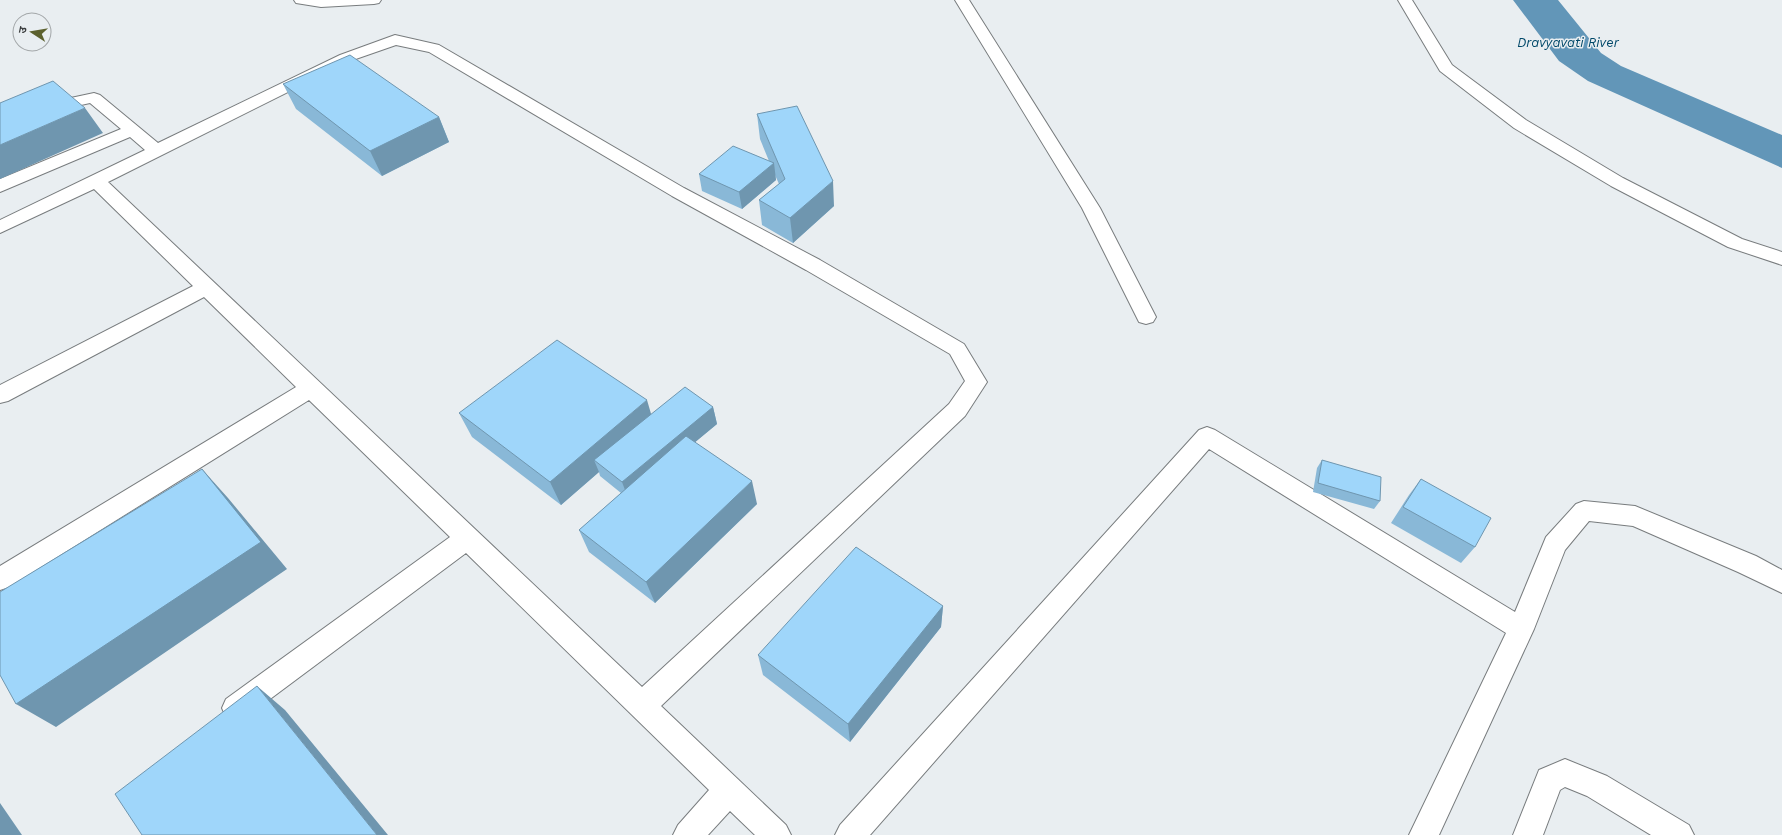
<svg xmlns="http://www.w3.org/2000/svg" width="1782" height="835" font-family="'Work Sans','Noto Sans Devanagari',sans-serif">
	<rect width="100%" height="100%" fill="#e9eef1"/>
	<path fill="#6296b8" d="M1513,0H1558L1601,53L1621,66L1782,135V168L1588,81L1559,61Z"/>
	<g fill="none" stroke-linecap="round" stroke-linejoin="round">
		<defs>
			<path id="minor" d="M294,0H381L379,3L374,4L321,7L296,3Z
				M955,0H969L1100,208L1156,317L1153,322L1146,324L1139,322L1082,208Z
				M1398,0H1412L1452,65L1526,120L1623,178L1742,239L1782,252V265L1728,247L1611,186L1514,128L1440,71Z
				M395,35L439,45L684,188L820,260L964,344L987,382L965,416L661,706L786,825L791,835H755L730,811L708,835H673L678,825L709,790L466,553L246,717L236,721L226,717L222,708L226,699L450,537L309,400L9,587L0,590V566L296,387L204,297L8,401L0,403V385L193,286L94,189L0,233V220L145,150L130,137L0,192V179L121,129L90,103L63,109L0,134V123L52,102L94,93L100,95L158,143L340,55ZM396,45L429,52L672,196L806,270L950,354L965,381L949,404L642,687L108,182L350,61Z
				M1207,427L1215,430L1515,612L1546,537L1576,504L1584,501L1635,506L1756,556L1782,570V593L1738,572L1633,526L1589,521L1565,550L1534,629L1439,835H1409L1506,633L1209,449L870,835H835L840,825L1199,430Z
				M1565,759L1607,776L1689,825L1694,835H1651L1587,796L1565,787L1560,790L1543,835H1513L1539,770Z"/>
		</defs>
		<use href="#minor" stroke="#787c7e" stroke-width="2"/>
		<use href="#minor" fill="#fff" fill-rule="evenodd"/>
	</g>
	<path fill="#89b8d7" d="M283,84L439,117L449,142L382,176L296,109Z
		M757,114L834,206L793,243L762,225L759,200L779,184L775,175L776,180L742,209L702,191L699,174L769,161L760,139Z
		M713,407L717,424L695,442L757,504L655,603L589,552L579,530L621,493L600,476L599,472L561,505L472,437L459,413L651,414Z
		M1322,460L1380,501L1374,509L1313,492L1317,468Z
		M1421,479L1475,547L1461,563L1391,523L1409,495Z
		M943,606L941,627L850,742L763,675L758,655Z"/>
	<path fill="#6f96af" d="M85,108L103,133L0,179V145Z
		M439,117L449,142L382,176L370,151Z
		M774,163L776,180L742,209L739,192Z
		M833,181L834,206L793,243L790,218Z
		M647,400L654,424L594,460L599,472L561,505L550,482Z
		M713,407L717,424L628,498L622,482Z
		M202,469L228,498L287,569L56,727L16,704Z
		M752,481L757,504L655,603L646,582Z
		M943,606L941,627L850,742L848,724Z
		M257,686L285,710L388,835H377Z
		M0,803L22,835H0Z"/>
	<path fill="#9fd6fa" stroke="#6f96af" d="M350,55L439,117L370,151L283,84Z
		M53,81L85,108L0,145V103Z
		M797,106L833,181L790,218L759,200L785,179L757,114Z
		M733,146L774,163L739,192L699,174Z
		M557,340L647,400L550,482L459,413Z
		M685,387L713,407L622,482L594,460Z
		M686,436L752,481L646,582L579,530Z
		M1322,460L1381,477L1380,501L1318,483Z
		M202,469L261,542L16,704L0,675V592Z
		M1421,479L1491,518L1475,547L1403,507Z
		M856,547L943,606L848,724L758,655Z
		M257,686L377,835H142L115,794Z"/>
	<g text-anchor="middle" stroke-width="3" stroke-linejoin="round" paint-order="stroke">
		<g font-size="13" font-style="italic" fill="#004869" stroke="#e9eef1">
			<text x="1568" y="47">Dravyavati River</text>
		</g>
	</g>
	<g transform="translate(32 32) rotate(282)"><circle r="19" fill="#e9eef1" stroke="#a3a7a9"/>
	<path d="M0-3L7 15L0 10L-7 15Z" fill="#5c612e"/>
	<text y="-6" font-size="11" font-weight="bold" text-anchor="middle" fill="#3a3c3d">उ</text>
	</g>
</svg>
